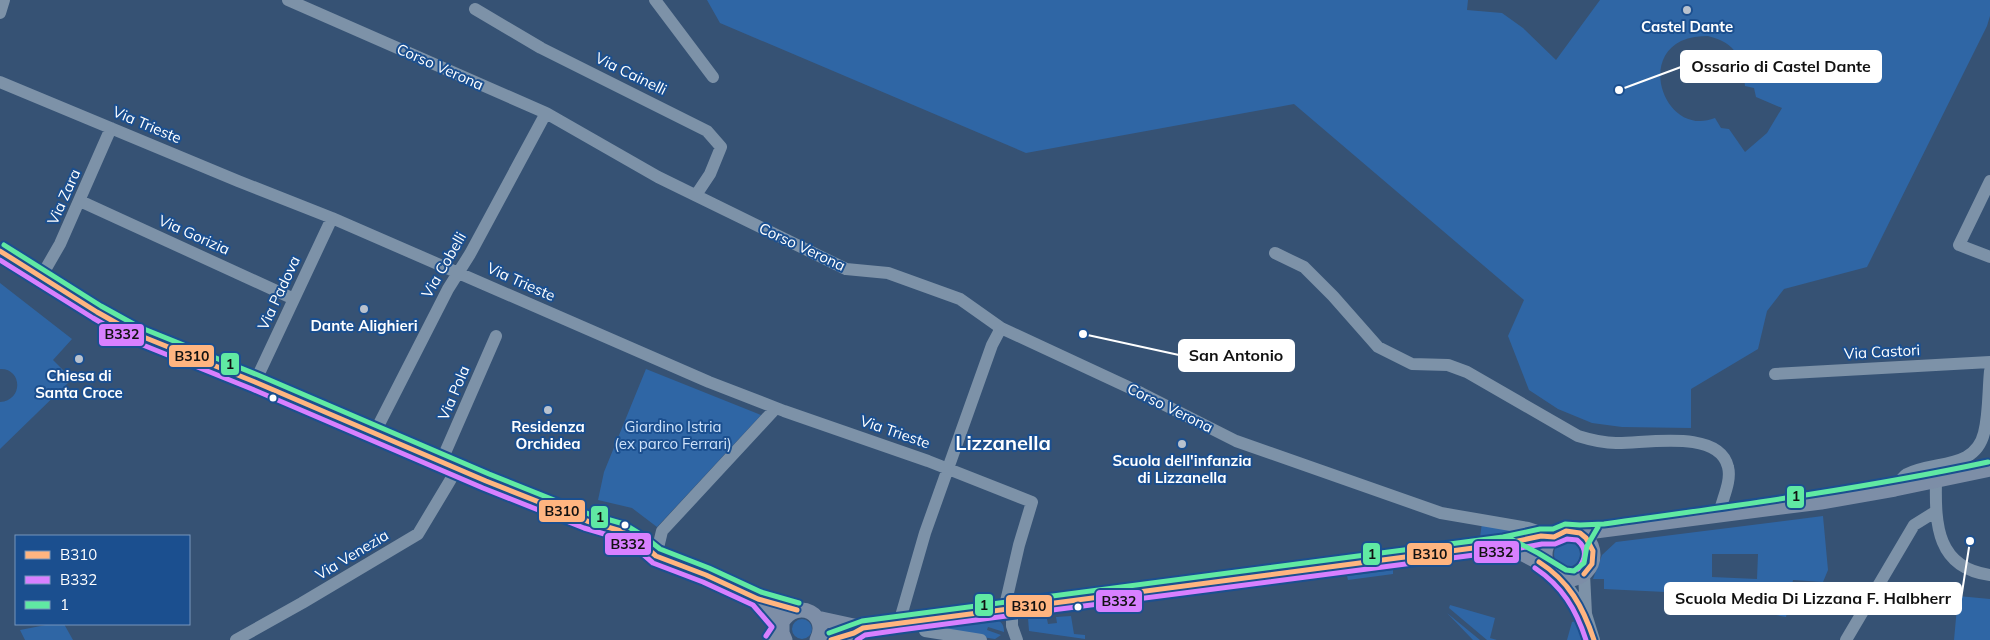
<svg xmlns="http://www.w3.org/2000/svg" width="1990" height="640" font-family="Mulish,sans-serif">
	<rect width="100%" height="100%" fill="#365274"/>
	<path fill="#2f66a5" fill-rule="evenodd" d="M707,0H1468L1467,10L1502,13L1523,28L1556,60L1600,0H1990V16L1987,26L1867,267L1784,289L1767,311L1758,349L1691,389V428L1622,427L1592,423L1558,409L1529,390L1508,336L1524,300L1294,104L1026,153L720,23ZM1708,36C1736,43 1743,58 1745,86L1754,88L1756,97L1782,108L1767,133L1745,152L1729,129L1721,128L1715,118C1668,137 1638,62 1681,41C1690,37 1699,36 1708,36Z
		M0,283L72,339L53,360L72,379L0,449V402C24,400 22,368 0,369Z
		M646,369L761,415L657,527L632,508L598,500L604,472Z
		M1823,516L1828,570L1823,582L1793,580L1786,617L1686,598V593L1604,589V579H1593L1602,555L1616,542ZM1712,554H1758L1757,579L1712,577Z
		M1482,523L1518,531L1480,537Z
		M1554 554a13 13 0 1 1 26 0a13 13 0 1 1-26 0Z
		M1393,570V574L1348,580L1347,576Z
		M1958,596L1990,599V640H1954Z
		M1450,605L1495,618L1490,638L1497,640H1487L1449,608Z
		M1447,613L1480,640H1473Z
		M1043,616L1047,619L1048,624L1057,623L1056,617L1071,616L1074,634L1085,635V639L1029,631L1028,618Z
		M992,618C1000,620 1004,623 1004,632L988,627L987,630L1001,635L995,639L949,632L938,624Z
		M792 629a10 10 0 1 1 20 0a10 10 0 1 1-20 0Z
		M1576,621L1582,640H1567L1572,622Z
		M51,624H64L73,640H25L20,630Z"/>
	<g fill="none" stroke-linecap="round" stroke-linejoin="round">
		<path stroke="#7d92a8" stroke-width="12" d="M288,0L546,113L658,177L846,269L888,273L960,299L1001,328L1141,393L1236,441L1441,513L1528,528L1549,535
			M655,0L713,77
			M475,9L541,48L707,131L721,147L710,174L696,195
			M0,13L4,0
			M0,82L238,181L332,218L709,382L784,411L928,461L1032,502L1019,545L1004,610
			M1990,181L1959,245L1990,257
			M80,201L294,299
			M1275,253L1304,267L1333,296L1378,347L1412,364L1448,365L1467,372L1578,436C1591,440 1603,443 1616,443C1643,444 1719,428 1728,467C1732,482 1721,501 1719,515
			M41,277L60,244L111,128
			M1775,374L1990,362
			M255,382L332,218
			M374,434L448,289L470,254L546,113
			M441,462L496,336
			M1936,481C1935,525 1937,568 1990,575
			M1895,489C1898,484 1902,477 1907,474C1934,460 1975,470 1984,433C1989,413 1988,391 1990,371
			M656,556L662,531L776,408
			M1584,574L1586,614L1594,640
			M1562,578L1585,612
			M1012,608V626L1017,640
			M899,623L925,533L992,345L1001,328
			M925,631L981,640
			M236,640L302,603L418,534L457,469
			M1846,640L1914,525L1935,512"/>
		<path stroke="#7d8ea7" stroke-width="15" d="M0,251L97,312L136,334L255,382L486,481L587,521L621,531L641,543L656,556L706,575L758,599L797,610
			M1545 555a24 24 0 1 1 48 0a24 24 0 1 1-48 0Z
			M1580,533L1821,502L1895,489L1990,469
			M1504,544L1548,567
			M758,599L781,627L772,640
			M817,618L863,628
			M785,640L782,633V622C798,597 830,615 817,640
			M831,640L854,633L863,628L899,623L1504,544L1541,536L1554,537"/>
		<defs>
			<path id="bus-1" d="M0,251L97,312L136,334L255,382L486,481L587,521L621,531L641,543L656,556L706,575L758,599L797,610
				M1539,562C1569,581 1583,607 1594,640
				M831,640L854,633L863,628L1504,544L1541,536L1554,537L1566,531L1580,533L1586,538L1593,551L1592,564L1584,574"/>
			<path id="bus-2" d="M0,260L93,318L133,341L252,389L483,488L584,528L618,538L637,549L653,563L703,582L753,605L772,627L766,636
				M1535,568C1562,586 1576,609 1586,640
				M857,640L865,635L900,630L1505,551L1542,544H1555L1567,539L1577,540C1588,549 1586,559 1578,569"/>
			<path id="bus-3" d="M4,245L101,306L139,327L258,375L489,474L589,514L624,524L645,537L660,549L709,568L761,592L799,603
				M1507,537L1538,553L1566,570L1574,571L1584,563L1587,546L1598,527
				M829,633L862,621L1503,537L1540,529H1553L1565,524L1580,525L1604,524C1733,506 1861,489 1988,462"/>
		</defs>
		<use href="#bus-1" stroke="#1b4f8f" stroke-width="9"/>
		<use href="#bus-2" stroke="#1b4f8f" stroke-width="9"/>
		<use href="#bus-3" stroke="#1b4f8f" stroke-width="9"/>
		<use href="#bus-1" stroke="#ffb580" stroke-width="5"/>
		<use href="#bus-2" stroke="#d880ff" stroke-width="5"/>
		<use href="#bus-3" stroke="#60e9a3" stroke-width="5"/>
	</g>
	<g fill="#b9c2ce" stroke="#1b4f8f" stroke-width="2">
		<circle cx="1687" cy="10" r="5"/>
		<circle cx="364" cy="309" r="5"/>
		<circle cx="79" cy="359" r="5"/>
		<circle cx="548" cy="410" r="5"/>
		<circle cx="1182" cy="444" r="5"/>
	</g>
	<g fill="#fff" stroke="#1b4f8f" stroke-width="2">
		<circle cx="273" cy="398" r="4.5"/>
		<circle cx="625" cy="525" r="4.5"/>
		<circle cx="1078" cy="607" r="4.5"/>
	</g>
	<g text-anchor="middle" stroke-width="4" stroke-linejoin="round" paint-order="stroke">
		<g font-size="15" font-weight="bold" fill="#fff" stroke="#1b4f8f">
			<text x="1687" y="32">Castel Dante</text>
			<text x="364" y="331">Dante Alighieri</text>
			<text x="79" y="381">Chiesa di<tspan x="79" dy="17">Santa Croce</tspan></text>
			<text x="548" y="432">Residenza<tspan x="548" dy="17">Orchidea</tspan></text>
			<text x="1182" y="466">Scuola dell'infanzia<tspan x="1182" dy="17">di Lizzanella</tspan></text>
		</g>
		<g font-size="15" fill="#fff" stroke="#1b4f8f">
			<text transform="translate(440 67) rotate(24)" y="5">Corso Verona</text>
			<text transform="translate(631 74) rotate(26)" y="5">Via Cainelli</text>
			<text transform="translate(147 125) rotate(23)" y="5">Via Trieste</text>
			<text transform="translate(64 197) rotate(-66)" y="5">Via Zara</text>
			<text transform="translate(194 235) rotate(24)" y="5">Via Gorizia</text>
			<text transform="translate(802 247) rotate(25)" y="5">Corso Verona</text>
			<text transform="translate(444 265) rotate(-60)" y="5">Via Cobelli</text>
			<text transform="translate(521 282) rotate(24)" y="5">Via Trieste</text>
			<text transform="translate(279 293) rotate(-65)" y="5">Via Padova</text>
			<text transform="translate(1882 352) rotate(-3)" y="5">Via Castori</text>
			<text transform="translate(454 393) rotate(-67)" y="5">Via Pola</text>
			<text transform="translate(1170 408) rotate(26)" y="5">Corso Verona</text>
			<text transform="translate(895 432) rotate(19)" y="5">Via Trieste</text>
			<text transform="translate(352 555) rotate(-31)" y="5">Via Venezia</text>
		</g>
		<g font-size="15" fill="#cfe3fa" stroke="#1b4f8f">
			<text x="673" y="432">Giardino Istria<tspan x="673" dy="17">(ex parco Ferrari)</tspan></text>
		</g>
		<g font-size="20" font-weight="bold" fill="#fff" stroke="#1b4f8f">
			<text x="1003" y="450">Lizzanella</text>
		</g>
	</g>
	<path fill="none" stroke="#fff" stroke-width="2" d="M1619 90L1681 67M1083 334L1179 355M1970 541L1961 599"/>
	<g fill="#fff" stroke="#1b4f8f" stroke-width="2">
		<circle cx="1619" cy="90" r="5"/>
		<circle cx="1083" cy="334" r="5"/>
		<circle cx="1970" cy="541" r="5"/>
	</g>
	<g fill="#fff" stroke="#fff" stroke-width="2">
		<rect x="1681" y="51" width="200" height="31" rx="5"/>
		<rect x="1179" y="340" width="115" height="31" rx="5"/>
		<rect x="1665" y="583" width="296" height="31" rx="5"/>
	</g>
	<g font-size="16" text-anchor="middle" font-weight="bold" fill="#111">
		<text x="1781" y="72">Ossario di Castel Dante</text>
		<text x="1236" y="361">San Antonio</text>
		<text x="1813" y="604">Scuola Media Di Lizzana F. Halbherr</text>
	</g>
	<g stroke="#1b4f8f" stroke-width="2">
		<rect x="98" y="323" width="47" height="24" rx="5" fill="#d880ff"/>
		<rect x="168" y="344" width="47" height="24" rx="5" fill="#ffb580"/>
		<rect x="220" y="352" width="20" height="24" rx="5" fill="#60e9a3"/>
		<rect x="1786" y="485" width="19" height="24" rx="5" fill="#60e9a3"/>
		<rect x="538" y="499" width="48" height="24" rx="5" fill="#ffb580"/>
		<rect x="590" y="505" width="19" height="24" rx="5" fill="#60e9a3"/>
		<rect x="604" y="532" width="48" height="24" rx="5" fill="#d880ff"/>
		<rect x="1473" y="540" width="47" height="24" rx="5" fill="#d880ff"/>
		<rect x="1406" y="542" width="47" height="24" rx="5" fill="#ffb580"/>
		<rect x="1362" y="542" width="19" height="24" rx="5" fill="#60e9a3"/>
		<rect x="1095" y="589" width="48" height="24" rx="5" fill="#d880ff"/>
		<rect x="974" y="593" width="20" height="24" rx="5" fill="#60e9a3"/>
		<rect x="1005" y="594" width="48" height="24" rx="5" fill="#ffb580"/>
	</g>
	<g font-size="14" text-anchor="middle" font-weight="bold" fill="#111">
		<text x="122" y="339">B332</text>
		<text x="192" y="361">B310</text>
		<text x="230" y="369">1</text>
		<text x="1796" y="501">1</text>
		<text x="562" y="516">B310</text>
		<text x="600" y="522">1</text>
		<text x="628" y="549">B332</text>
		<text x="1496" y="557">B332</text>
		<text x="1430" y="559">B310</text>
		<text x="1372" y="559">1</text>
		<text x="1119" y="606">B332</text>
		<text x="984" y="610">1</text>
		<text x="1029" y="611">B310</text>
	</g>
	<rect x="15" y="535" width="175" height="90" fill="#1b4f8f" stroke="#7695bc"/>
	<rect x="25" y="551" width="25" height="8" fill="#ffb580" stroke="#7695bc"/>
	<text x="60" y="560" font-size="15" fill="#ffffff">B310</text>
	<rect x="25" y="576" width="25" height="8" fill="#d880ff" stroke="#7695bc"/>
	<text x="60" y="585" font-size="15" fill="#ffffff">B332</text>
	<rect x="25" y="601" width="25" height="8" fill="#60e9a3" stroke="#7695bc"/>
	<text x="60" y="610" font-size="15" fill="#ffffff">1</text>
</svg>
